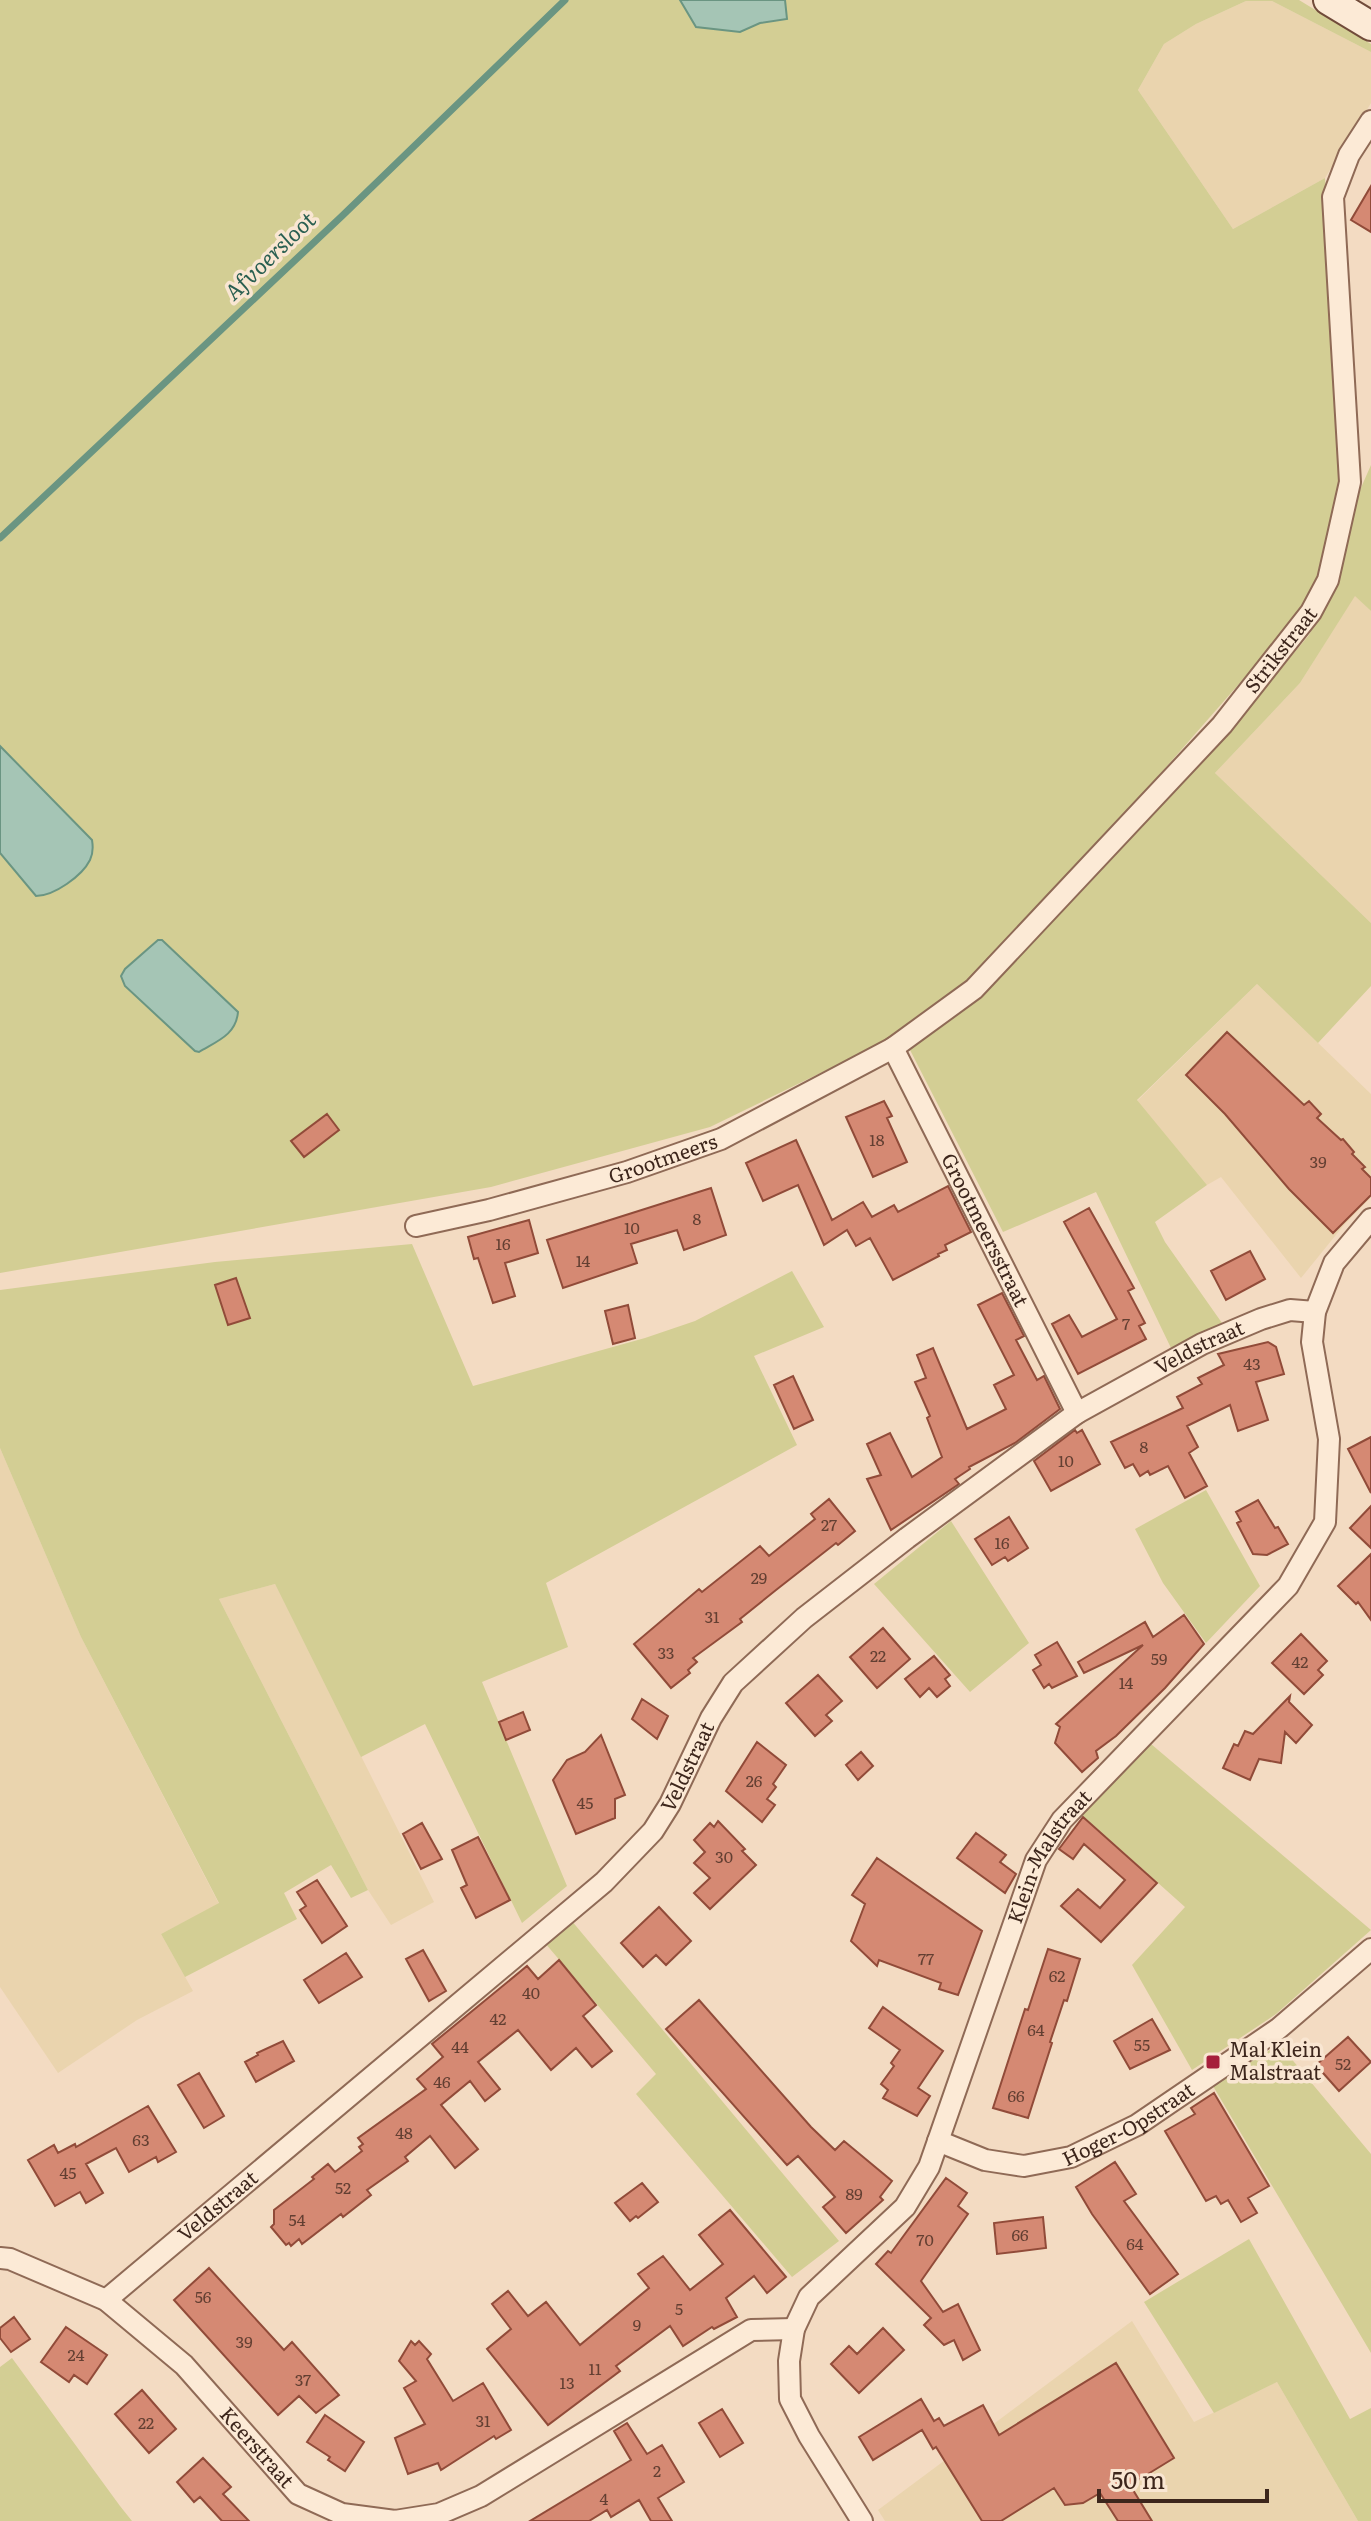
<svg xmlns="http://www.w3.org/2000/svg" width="1371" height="2521" font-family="Literata,serif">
	<rect width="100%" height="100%" fill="#f3dbc2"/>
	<path fill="#ead4ae" d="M1246,1H1272L1371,52V103L1325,178L1233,229L1138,90L1164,44L1196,24Z
		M1355,595L1371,611V923L1215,773L1300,683Z
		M1257,984L1371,1094V1197L1344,1225L1301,1278L1221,1177L1207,1185L1137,1101Z
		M0,1448L81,1637L219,1904L161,1934L193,1991L137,2020L58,2073L0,1987Z
		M275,1584L434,1902L391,1925L368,1890L219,1599Z
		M1132,2321L1194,2422L1277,2382L1358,2521H885L878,2510Z"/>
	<path fill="#d3ce94" d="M0,0H1299L1371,44V52L1272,1H1246L1196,24L1164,44L1138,90L1233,229L1325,178L1344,466L1318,581L1287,629L1090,854L1029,914L964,987L882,1043L710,1127L491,1187L0,1273Z
		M1371,465V611L1355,596L1300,683L1215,773L1371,923V986L1318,1043L1257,984L1137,1100L1207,1185L1155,1222L1165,1242L1222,1323L1171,1348L1096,1192L1003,1232L909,1048L1222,739L1309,635L1338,580L1360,490Z
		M412,1244L473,1386L645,1338L695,1321L792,1271L824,1327L754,1356L797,1445L546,1583L568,1647L482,1682L567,1886L522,1923L425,1724L361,1757L275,1584L219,1599L368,1890L351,1898L331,1865L284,1893L297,1919L185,1977L161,1934L219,1903L81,1637L0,1448V1290L215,1262Z
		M1206,1490L1260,1586L1206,1643L1163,1583L1135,1529Z
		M951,1521L1029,1643L970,1692L874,1584Z
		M1151,1744L1371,1930L1276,2014L1192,2070L1132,1965L1185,1907L1082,1815Z
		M571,1920L839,2241L792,2277L636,2094L656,2074L545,1943Z
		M1279,2044L1371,2154V2353L1213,2086Z
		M1249,2239L1350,2419L1371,2408V2521H1358L1277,2382L1214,2413L1144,2302Z
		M12,2358L120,2506L132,2521H0V2367Z"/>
	<path fill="#a5c5b5" stroke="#6a9582" stroke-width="2" d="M680,0H785L787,19L760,23L740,32L696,27Z
		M0,746L92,840C93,846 93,854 90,860C82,876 54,896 36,896L0,853Z
		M158,940H162L238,1012C236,1035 217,1041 199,1052L195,1051L125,986L121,976L125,969Z"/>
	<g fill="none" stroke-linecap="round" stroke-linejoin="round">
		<path stroke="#6a9582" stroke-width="7" d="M0,538L342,216L565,0"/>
	</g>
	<path fill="#d58973" stroke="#914b39" stroke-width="2" d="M1371,186V232L1351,220Z
		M1227,1032L1304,1105L1309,1101L1321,1114L1317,1118L1341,1140L1343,1139L1354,1152L1352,1154L1365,1167L1362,1169L1371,1178V1195L1333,1233L1289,1189L1225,1114L1186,1075Z
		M884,1101L892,1116L887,1118L907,1162L873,1177L846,1117Z
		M327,1114L339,1130L304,1157L291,1141Z
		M796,1140L832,1220L863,1202L872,1217L894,1205L898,1212L948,1186L971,1232L945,1245L947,1250L938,1254L939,1256L893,1280L870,1238L856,1246L847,1230L824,1245L798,1185L763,1201L746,1163Z
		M711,1188L726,1235L684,1250L677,1230L631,1244L637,1263L563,1288L547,1240Z
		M1089,1208L1134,1288L1128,1291L1145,1323L1139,1326L1146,1339L1078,1374L1052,1324L1069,1315L1082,1337L1117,1319L1064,1222Z
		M529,1220L538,1253L505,1263L515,1296L493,1303L478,1258L474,1259L468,1237Z
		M1250,1251L1265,1279L1226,1300L1211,1271Z
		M236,1278L250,1318L228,1325L215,1285Z
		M1002,1293L1024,1336L1016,1340L1037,1380L1044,1376L1060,1409L1015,1443L969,1467L970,1469L955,1479L959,1484L891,1530L867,1479L881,1475L867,1444L890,1433L912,1477L942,1457L927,1418L930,1416L915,1382L926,1378L917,1355L933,1348L967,1429L1006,1409L994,1385L1014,1375L978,1305Z
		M628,1305L635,1338L613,1344L605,1311Z
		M1268,1342L1276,1347L1284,1374L1256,1382L1268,1420L1238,1431L1230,1405L1187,1426L1198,1447L1189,1453L1207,1486L1185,1498L1168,1466L1150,1475L1148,1471L1140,1476L1133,1464L1125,1468L1111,1442L1183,1408L1177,1397L1202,1384L1198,1378L1224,1365L1218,1354Z
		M793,1376L813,1420L794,1429L774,1385Z
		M1075,1430L1077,1433L1082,1430L1100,1464L1051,1491L1034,1461Z
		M1371,1437V1493L1348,1449Z
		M829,1499L855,1531L838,1545L836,1543L776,1590L740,1619L742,1622L693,1658L697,1662L688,1670L690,1673L671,1688L634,1644L699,1589L702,1592L760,1546L769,1556L815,1519L811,1514Z
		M1258,1500L1275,1528L1278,1527L1288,1544L1267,1555L1253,1554L1237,1523L1241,1521L1236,1512Z
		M1371,1506V1548L1350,1528Z
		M1009,1517L1028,1548L1008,1561L1005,1557L992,1565L975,1539Z
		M1371,1554V1620L1358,1602L1356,1604L1338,1586Z
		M1184,1615L1204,1644L1165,1688L1116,1736L1096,1751L1098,1758L1082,1772L1055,1743L1060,1727L1056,1724L1143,1645L1084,1673L1078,1662L1145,1622L1153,1637Z
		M883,1628L910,1659L877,1688L850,1657Z
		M1301,1634L1327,1661L1318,1670L1323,1675L1304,1694L1272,1663Z
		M1057,1642L1077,1676L1052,1688L1049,1684L1044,1688L1033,1670L1041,1665L1035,1655Z
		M934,1656L950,1675L945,1679L950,1686L937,1697L929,1688L920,1697L905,1679Z
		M818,1675L842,1701L826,1715L832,1721L815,1736L786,1703Z
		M1290,1696L1289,1702L1312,1725L1296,1743L1285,1732L1281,1763L1259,1759L1250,1780L1223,1768L1234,1744L1238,1746L1245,1731L1253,1734Z
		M642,1699L668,1716L657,1739L632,1719Z
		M523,1712L530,1730L506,1740L499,1722Z
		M601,1735L625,1795L615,1799V1818L576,1834L553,1780L567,1760L585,1752Z
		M757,1742L786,1765L773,1784L776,1787L767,1799L775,1805L762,1822L726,1791Z
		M861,1752L873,1766L858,1780L846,1765Z
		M1083,1817L1157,1883L1101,1942L1061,1906L1078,1889L1100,1908L1125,1880L1084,1844L1073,1859L1059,1849Z
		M718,1821L745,1849L742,1851L756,1865L710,1909L694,1893L710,1878L694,1863L705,1852L694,1840L710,1823L714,1827Z
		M422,1823L442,1859L421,1869L403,1834Z
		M976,1833L1006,1855L1000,1862L1016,1874L1005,1893L957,1858Z
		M478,1837L510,1900L476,1918L461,1888L467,1885L452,1850Z
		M877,1858L982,1931L958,1995L939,1989L941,1983L879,1960L877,1966L851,1941L865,1904L852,1895Z
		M317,1880L347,1926L322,1943L300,1910L306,1906L297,1892Z
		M659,1907L691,1941L666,1965L656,1955L643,1967L621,1943Z
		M1048,1949L1080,1959L1067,2001L1064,2000L1050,2042L1052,2043L1028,2118L993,2108L1025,2009L1028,2010Z
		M423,1950L446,1991L429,2001L406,1959Z
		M346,1953L362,1977L319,2003L304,1980Z
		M559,1960L596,2005L583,2016L612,2051L592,2067L576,2048L551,2070L518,2030L478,2062L500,2089L485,2101L470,2081L441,2105L478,2149L455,2168L430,2136L405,2157L408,2161L367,2190L371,2195L343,2217L341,2214L302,2244L299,2239L291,2246L289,2243L286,2245L271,2227L274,2224V2210L314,2179L312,2177L328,2164L335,2172L362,2151L359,2147L363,2144L358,2138L426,2089L417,2079L443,2057L432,2044L527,1966L538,1979Z
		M699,2000L811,2127L835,2150L844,2141L892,2181L880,2197L883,2200L846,2233L823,2207L835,2197L817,2177L798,2156L787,2165L666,2029Z
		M883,2007L943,2051L918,2088L930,2096L917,2116L883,2098L888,2090L881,2084L894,2066L891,2063L900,2050L869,2028Z
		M1152,2019L1170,2050L1130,2069L1114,2041Z
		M1348,2037L1371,2062L1339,2091L1316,2065Z
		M283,2041L294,2061L256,2082L245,2062L258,2055L257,2053Z
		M199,2073L224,2116L204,2128L178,2085Z
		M1214,2093L1269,2186L1248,2198L1257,2213L1241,2222L1228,2200L1221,2204L1216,2196L1206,2201L1165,2131L1195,2114L1191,2108Z
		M148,2106L176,2152L158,2162L156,2157L129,2172L116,2148L86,2164L103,2193L86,2203L80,2192L55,2206L28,2160L54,2145L58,2153L75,2144L76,2147Z
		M1115,2162L1136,2194L1124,2201L1178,2274L1150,2294L1092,2214L1076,2187Z
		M946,2178L967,2193L958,2206L968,2214L921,2281L943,2312L958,2304L980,2350L963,2360L954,2340L944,2345L924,2325L931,2318L876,2264L888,2251L891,2253Z
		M642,2183L658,2202L638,2218L636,2216L630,2221L615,2203Z
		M730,2210L786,2277L767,2293L754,2276L726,2298L737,2317L714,2329L712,2327L683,2346L670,2326L616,2366L620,2371L548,2425L487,2349L511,2329L492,2304L508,2291L528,2316L546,2302L580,2345L649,2288L638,2274L663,2256L690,2290L723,2264L699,2235Z
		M1043,2217L1046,2248L997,2254L994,2223Z
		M209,2268L284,2350L292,2342L339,2395L316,2413L299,2396L278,2415L174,2300Z
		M14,2317L30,2339L11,2352L0,2338V2328Z
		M66,2327L107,2355L87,2384L74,2375L69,2382L41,2362Z
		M883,2328L904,2350L859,2393L831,2364L849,2346L857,2354Z
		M411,2341L415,2345L419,2341L431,2354L427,2359L453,2401L483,2383L511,2430L496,2439L494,2436L441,2470L438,2463L408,2474L395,2438L425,2424L404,2388L416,2381L399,2361Z
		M1116,2363L1174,2458L1130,2485L1152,2521H1118L1100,2493L1083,2503L1065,2505L1054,2488L1001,2521H982L936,2447L933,2449L922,2430L873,2460L859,2437L921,2399L934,2421L939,2418L944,2426L983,2405L999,2435Z
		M142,2390L176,2429L149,2453L115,2414Z
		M722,2409L743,2443L720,2457L699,2423Z
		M325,2415L364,2442L345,2471L328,2460L330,2457L307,2442Z
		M627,2423L647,2454L662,2445L684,2482L658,2498L672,2521H651L639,2500L611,2517L607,2510L589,2521H530L631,2460L614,2431Z
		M203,2458L231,2487L223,2494L249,2521H222L200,2497L194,2502L177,2482Z"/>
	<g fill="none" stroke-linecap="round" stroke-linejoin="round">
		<defs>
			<g id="street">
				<path id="s1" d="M893,1048L1077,1413"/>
				<path id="s2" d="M416,1226L489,1210L627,1172L721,1139L893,1048L974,989L1222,725L1311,612L1328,580L1350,482L1333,197L1349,155L1371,121"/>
				<path id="s3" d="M938,2141L985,2160L1024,2166L1071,2157L1137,2125L1278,2029L1371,1949"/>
				<path id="s4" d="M0,2258L10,2259L106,2300L184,2365L298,2494L342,2514L395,2521L439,2514L481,2496L751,2330L794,2329"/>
				<path id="s5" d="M106,2300L604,1882L653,1831L670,1804L711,1718L733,1683L804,1618L907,1538L1077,1413L1202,1344L1261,1319L1290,1310L1315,1312"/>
				<path id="s6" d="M862,2521L809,2436L790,2399L789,2361L794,2329L809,2297L905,2207L929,2167L1036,1860L1062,1820L1288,1586L1325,1522L1329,1439L1312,1342L1315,1312L1334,1263L1371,1219"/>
			</g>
			<path id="secondary" d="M1328,0L1371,26"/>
		</defs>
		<use href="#street" stroke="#8f6a56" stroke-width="24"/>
		<use href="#secondary" stroke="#714b3a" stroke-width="32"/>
		<use href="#street" stroke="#fcead6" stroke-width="20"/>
		<use href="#secondary" stroke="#fcead6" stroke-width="28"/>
	</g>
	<rect fill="#a61f3b" stroke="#f9e6d2" stroke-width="3" x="1205" y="2054" width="16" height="16" rx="4"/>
	<g text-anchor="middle" stroke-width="7" stroke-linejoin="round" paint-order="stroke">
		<g font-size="16" fill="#633f32">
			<text x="877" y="1146">18</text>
			<text x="1318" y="1168">39</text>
			<text x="697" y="1225">8</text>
			<text x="632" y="1234">10</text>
			<text x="503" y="1250">16</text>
			<text x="583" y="1267">14</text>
			<text x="1126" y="1330">7</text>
			<text x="1252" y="1370">43</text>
			<text x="1144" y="1453">8</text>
			<text x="1066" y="1467">10</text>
			<text x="829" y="1531">27</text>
			<text x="1002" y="1549">16</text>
			<text x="759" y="1584">29</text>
			<text x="712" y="1623">31</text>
			<text x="666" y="1659">33</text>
			<text x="878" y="1662">22</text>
			<text x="1159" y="1665">59</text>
			<text x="1300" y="1668">42</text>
			<text x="1126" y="1689">14</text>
			<text x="754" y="1787">26</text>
			<text x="585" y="1809">45</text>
			<text x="724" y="1863">30</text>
			<text x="926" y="1965">77</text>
			<text x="1057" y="1982">62</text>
			<text x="531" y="1999">40</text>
			<text x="498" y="2025">42</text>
			<text x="1036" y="2036">64</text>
			<text x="1142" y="2051">55</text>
			<text x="460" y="2053">44</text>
			<text x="1343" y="2070">52</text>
			<text x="442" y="2088">46</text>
			<text x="1016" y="2102">66</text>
			<text x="404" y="2139">48</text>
			<text x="141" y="2146">63</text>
			<text x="68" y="2179">45</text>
			<text x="343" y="2194">52</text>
			<text x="854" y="2200">89</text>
			<text x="297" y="2226">54</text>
			<text x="1020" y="2241">66</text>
			<text x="925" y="2246">70</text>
			<text x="1135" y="2250">64</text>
			<text x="203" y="2303">56</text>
			<text x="679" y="2315">5</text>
			<text x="637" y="2331">9</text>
			<text x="244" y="2348">39</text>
			<text x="76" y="2361">24</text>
			<text x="595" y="2375">11</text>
			<text x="303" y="2386">37</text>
			<text x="567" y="2389">13</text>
			<text x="483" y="2427">31</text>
			<text x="146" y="2429">22</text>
			<text x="657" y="2477">2</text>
			<text x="604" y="2505">4</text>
		</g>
		<g font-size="20" fill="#3d261c" stroke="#f9e6d2">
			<text dy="7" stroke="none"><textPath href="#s2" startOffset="1070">Strikstraat</textPath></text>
			<text dy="7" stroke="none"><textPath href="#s2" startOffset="256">Grootmeers</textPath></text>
			<text dy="7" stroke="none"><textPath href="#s1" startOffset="204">Grootmeersstraat</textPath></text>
			<text dy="7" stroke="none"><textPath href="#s5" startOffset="1466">Veldstraat</textPath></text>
			<text dy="7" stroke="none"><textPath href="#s5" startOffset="794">Veldstraat</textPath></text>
			<text dy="7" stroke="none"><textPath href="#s6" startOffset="760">Klein-Malstraat</textPath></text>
			<text dy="7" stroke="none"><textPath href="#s3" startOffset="204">Hoger-Opstraat</textPath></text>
			<text dy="7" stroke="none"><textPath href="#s5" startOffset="146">Veldstraat</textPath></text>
			<text dy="7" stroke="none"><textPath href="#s4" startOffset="326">Keerstraat</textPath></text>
		</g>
		<g font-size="20" fill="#3d261c" stroke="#f9e6d2" text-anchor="start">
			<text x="1229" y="2057">Mal Klein<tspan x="1229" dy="23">Malstraat</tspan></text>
		</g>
		<g font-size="22" font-style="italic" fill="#2a5f51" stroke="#f9e6d2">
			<text transform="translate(270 256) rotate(-44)" y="8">Afvoersloot</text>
		</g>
	</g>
	<path d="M1099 2489v12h168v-12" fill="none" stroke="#3d261c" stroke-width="4"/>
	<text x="1111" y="2489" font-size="24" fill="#3d261c" stroke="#f9e6d2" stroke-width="6" paint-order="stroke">50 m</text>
</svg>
